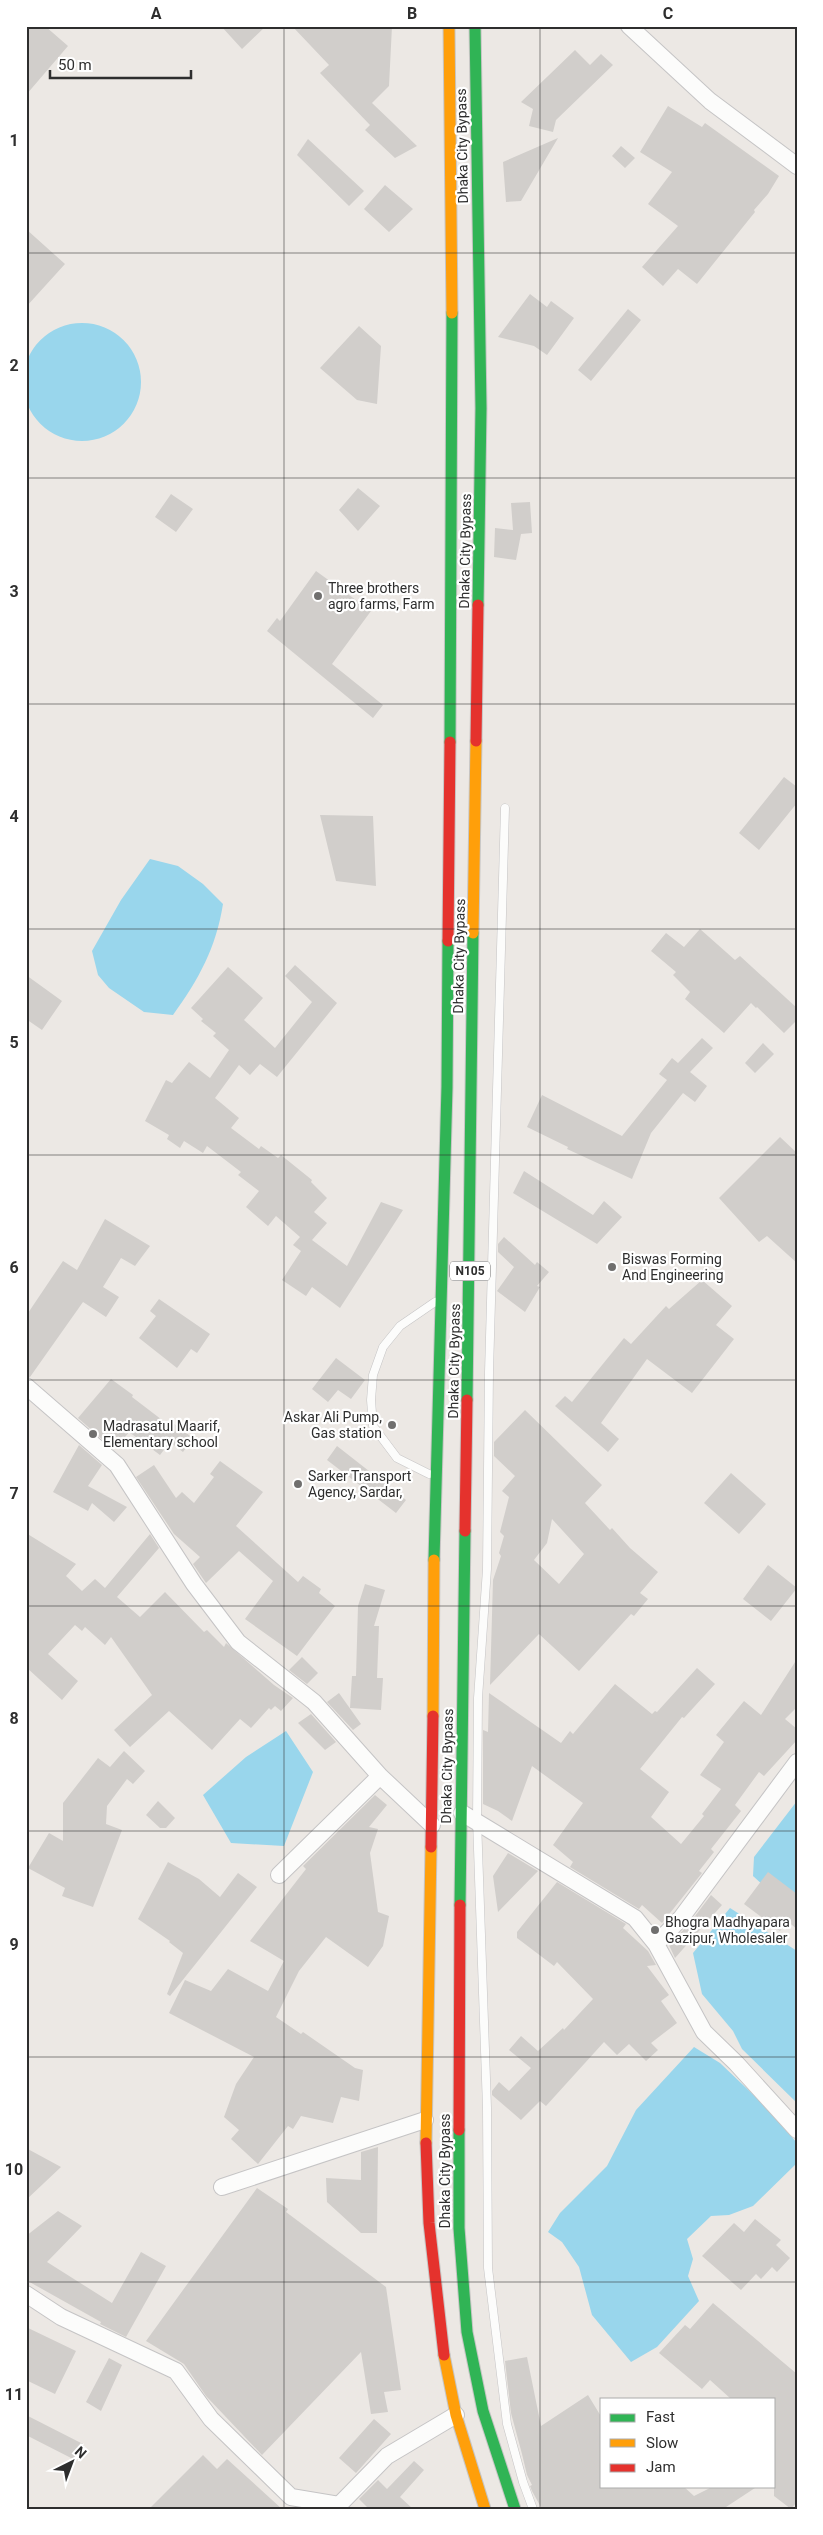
<svg xmlns="http://www.w3.org/2000/svg" width="823" height="2535" font-family="Roboto,sans-serif">
	<rect width="100%" height="100%" fill="#ece8e4"/>
	<path fill="#99d6ec" d="M23 382a59 59 0 1 1 118 0a59 59 0 1 1-118 0Z
		M150,859L178,866L203,884L223,904C216,948 199,979 173,1015L144,1012L109,988L98,975L92,951L121,900Z
		M286,1731L313,1772L284,1846L231,1843L203,1795L246,1757Z
		M797,1801V1903L775,1896L753,1876L754,1857Z
		M730,1908L797,1951V2103L742,2049L733,2031L702,1994L693,1953Z
		M694,2047L720,2063L763,2104L797,2143V2163L753,2206L729,2215L711,2216L687,2239L693,2259L688,2276L699,2301L657,2347L631,2362L592,2315L579,2267L562,2242L548,2232L560,2213L607,2166L636,2110Z"/>
	<path fill="#d1cecb" fill-rule="evenodd" d="M26,26H45L68,46L26,95Z
		M221,26H266L242,49Z
		M292,26H392L389,86L372,103L417,146L395,158L365,130L370,125L320,73L329,65Z
		M575,50L590,65L601,54L613,65L556,120L553,132L529,126L533,109L521,102Z
		M668,106L702,127L705,123L779,176L768,194L754,210L755,212L697,284L678,269L663,286L642,267L678,226L648,204L672,172L640,152Z
		M558,138L521,201L506,202L503,162Z
		M308,139L364,191L349,206L297,155Z
		M621,146L635,158L625,168L612,156Z
		M385,185L413,209L389,232L364,209Z
		M26,229L65,264L26,307Z
		M530,294L547,307L551,301L574,318L547,355L534,346L498,337Z
		M628,309L641,320L591,381L578,370Z
		M359,326L381,346L377,404L357,400L320,368Z
		M358,488L380,506L358,531L339,510Z
		M171,494L193,509L176,532L155,517Z
		M530,502L532,533L521,534L516,560L494,557L495,528L513,530L511,503Z
		M316,571L371,611L332,664L383,705L373,718L267,631L277,618L280,621Z
		M784,777L797,787V803L759,850L739,833Z
		M320,815L373,816L376,886L336,881Z
		M700,929L735,960L740,956L797,1008V1020L784,1033L757,1007L756,1008L751,1003L724,1033L685,999L690,992L673,975L676,972L651,951L666,933L684,947Z
		M295,965L337,1003L277,1077L260,1064L250,1075L239,1065L215,1098L239,1118L231,1128L259,1149L261,1146L278,1158L281,1155L312,1180L311,1182L327,1198L314,1212L327,1223L312,1240L347,1266L381,1202L403,1210L340,1308L312,1287L306,1296L282,1280L301,1251L293,1245L300,1237L276,1216L268,1226L246,1207L259,1191L238,1175L241,1172L207,1146L203,1153L184,1141L180,1148L167,1139L169,1135L145,1121L166,1080L172,1083L189,1062L210,1078L229,1050L213,1036L216,1033L201,1021L203,1019L191,1008L228,967L263,998L244,1020L275,1048L312,1002L285,976Z
		M26,975L62,1001L42,1030L26,1019Z
		M702,1038L713,1048L690,1072L707,1086L695,1102L683,1093L651,1133L632,1179L567,1149L568,1147L527,1127L542,1095L622,1136L667,1080L659,1074L672,1058L678,1063Z
		M763,1043L774,1054L755,1073L745,1063Z
		M780,1137L797,1153V1263L767,1236L759,1242L719,1198Z
		M524,1171L593,1215L604,1201L622,1217L597,1244L513,1193Z
		M105,1219L150,1246L135,1266L121,1258L103,1287L119,1297L106,1317L83,1302L30,1377L26,1376V1316L63,1261L77,1270Z
		M504,1237L535,1265L537,1262L549,1272L537,1286L540,1287L525,1312L497,1291L514,1267L498,1252V1244Z
		M702,1280L732,1306L716,1325L734,1339L692,1393L647,1359L601,1423L619,1439L608,1452L555,1406L565,1396L572,1402L624,1338L631,1344L666,1306L669,1309Z
		M159,1299L210,1334L197,1353L191,1349L177,1368L139,1338L156,1316L150,1311Z
		M336,1358L365,1380L351,1399L338,1390L328,1402L312,1389Z
		M111,1379L133,1395L132,1397L170,1426L173,1423L193,1438L183,1452L170,1442L160,1455L129,1432L118,1446L116,1444L113,1449L78,1418Z
		M525,1410L602,1485L585,1503L610,1530L612,1528L630,1548L658,1572L640,1593L648,1599L634,1616L631,1614L579,1671L539,1634L490,1685L493,1580L501,1556L499,1553L504,1536L500,1532L509,1497L502,1491L515,1476L494,1456V1442ZM552,1519L584,1554L559,1584L534,1560L547,1543Z
		M79,1445L102,1465L88,1486L127,1507L114,1522L92,1503L88,1511L53,1492Z
		M337,1446L406,1500L396,1513L327,1460Z
		M220,1461L263,1492L236,1526L298,1582L303,1576L321,1589L319,1593L335,1606L297,1656L245,1619L273,1581L239,1551L206,1583L193,1564L200,1557L174,1534L136,1477L154,1465L176,1498L182,1492L194,1503L214,1477L210,1474Z
		M731,1473L766,1504L739,1534L704,1503Z
		M26,1533L76,1564L66,1576L82,1591L95,1579L105,1588L150,1534L159,1548L117,1597L140,1617L165,1592L204,1632L207,1630L224,1647L226,1643L274,1685L293,1698L281,1711L275,1706L271,1710L269,1708L251,1728L240,1719L212,1750L169,1711L130,1747L114,1730L152,1695L111,1637L105,1645L85,1627L82,1631L75,1625L48,1654L78,1681L62,1700L26,1667Z
		M768,1565L797,1588L771,1621L743,1599Z
		M365,1584L385,1590L374,1626H379L377,1678H383L381,1710L350,1708L352,1676H356L358,1606Z
		M302,1657L318,1673L307,1684L289,1670Z
		M797,1659V1707L785,1719L797,1729V1740L764,1776L759,1772L735,1805L741,1811L711,1849L714,1852L699,1871L702,1873L662,1923L642,1905L639,1909L570,1867L573,1862L553,1845L583,1803L532,1766L512,1821L498,1811L483,1804V1730L488,1732L489,1693L561,1743L570,1731L573,1734L615,1684L652,1714L655,1711L657,1712L697,1668L715,1684L684,1718L682,1717L640,1769L669,1792L651,1817L681,1844L704,1816L702,1814L721,1789L700,1775L724,1742L716,1735L744,1701L761,1715Z
		M339,1693L361,1724L353,1730L327,1702Z
		M311,1714L336,1742L325,1750L298,1723Z
		M124,1751L145,1771L133,1784L127,1779L107,1806L106,1824L122,1830L93,1907L62,1896L65,1888L28,1868L49,1833L63,1841V1803L98,1758L110,1767Z
		M375,1795L387,1805L369,1827L378,1829L370,1853L378,1912L389,1916L383,1946L368,1967L326,1937L299,1971L276,2017L301,2034L303,2032L355,2068L363,2070L359,2101L341,2097L333,2123L301,2116L293,2129L288,2126L258,2164L231,2139L239,2130L224,2117L236,2084L254,2057L169,2013L185,1980L211,1991L228,1969L268,1991L284,1961L250,1941L306,1869L303,1866Z
		M158,1801L175,1818L166,1828H160L146,1815Z
		M508,1853L538,1871L498,1912L493,1876Z
		M168,1862L199,1879L220,1897L238,1873L257,1887L170,1996L167,1994L183,1953L169,1942L170,1941L138,1919Z
		M768,1872L797,1894V1929L787,1921L780,1931L744,1904Z
		M557,1882L626,1924L623,1928L648,1951L656,1965L647,1966L669,1995L661,2001L677,2023L651,2043L658,2050L646,2061L629,2044L617,2055L604,2042L546,2106L540,2101L521,2120L492,2095V2091L499,2082L509,2091L531,2068L509,2050L521,2036L538,2051L563,2028L564,2030L593,1999L557,1962L554,1966L517,1938V1932Z
		M711,1895L722,1905L675,1958L669,1945L689,1924Z
		M378,2147L377,2233H361L327,2202L326,2178L361,2180V2152Z
		M26,2148L61,2167L26,2200Z
		M257,2188L288,2209L286,2212L386,2287L401,2390L384,2392L388,2412L371,2414L361,2352L262,2455L206,2396L184,2364L146,2341Z
		M58,2211L82,2226L47,2262L112,2303L141,2252L166,2266L126,2337L100,2324L101,2322L26,2280V2236Z
		M755,2219L781,2240L776,2245L790,2258L777,2272L772,2267L761,2279L756,2274L741,2290L702,2256L734,2223L744,2232Z
		M713,2303L797,2374V2502L791,2509L774,2496V2399H731L710,2380L702,2389L659,2353L685,2325L690,2329Z
		M26,2327L76,2351L55,2394L26,2380Z
		M527,2357L541,2426L588,2395L602,2418V2486H683L694,2496L714,2486H758L723,2509H542L532,2491L530,2486L532,2485L527,2475L522,2454L511,2413L505,2361Z
		M109,2358L122,2365L101,2411L86,2402Z
		M26,2415L83,2444L75,2460L26,2435Z
		M374,2419L391,2434L356,2473L339,2458Z
		M203,2455L217,2469L227,2459L282,2509H149Z
		M414,2461L424,2470L400,2497L413,2509H369L359,2499L378,2480L387,2489Z"/>
	<g fill="none" stroke-linecap="round" stroke-linejoin="round">
		<defs>
			<path id="lane" d="M505,808L489,1372L487,1569L478,1698L477,1820L487,2108L488,2268L507,2424L523,2482L533,2509
				M429,1474L397,1458L373,1426L371,1400L373,1375L383,1347L400,1326L435,1302"/>
			<path id="street" d="M629,26L710,101L797,166
				M26,1386L117,1465L194,1584L238,1642L314,1702L380,1776L432,1825
				M462,1813L635,1918L656,1944L704,2032L736,2063L797,2130
				M279,1875L380,1776
				M656,1944L681,1918L797,1762
				M222,2187L425,2120
				M26,2294L61,2317L176,2371L211,2419L291,2497L339,2505L387,2456L456,2415"/>
			<path id="fast" d="M475,26L481,408L478,605
				M450,742L452,313
				M467,1400L473,933
				M434,1560L447,1087L448,941
				M460,1905L465,1531
				M459,2130V2228L467,2332L483,2411L515,2509"/>
			<path id="slow" d="M449,26L452,313
				M473,933L476,741
				M433,1716L434,1560
				M426,2143L431,1847
				M444,2355L456,2415L485,2509"/>
			<path id="jam" d="M476,741L478,605
				M448,941L450,742
				M465,1531L467,1400
				M431,1847L433,1716
				M459,2130L460,1905
				M426,2143L429,2223L444,2355"/>
		</defs>
		<use href="#lane" stroke="#c5c4c5" stroke-width="9"/>
		<use href="#street" stroke="#c5c4c5" stroke-width="18"/>
		<use href="#fast" stroke="#c6c5c4" stroke-width="13"/>
		<use href="#slow" stroke="#c6c5c4" stroke-width="13"/>
		<use href="#jam" stroke="#c6c5c4" stroke-width="13"/>
		<use href="#lane" stroke="#fcfcfb" stroke-width="8"/>
		<use href="#street" stroke="#fcfcfb" stroke-width="16"/>
		<use href="#fast" stroke="#30b455" stroke-width="11"/>
		<use href="#slow" stroke="#ff9f0a" stroke-width="11"/>
		<use href="#jam" stroke="#e5322d" stroke-width="11"/>
	</g>
	<path fill="none" stroke="#2e2e2e" stroke-width="1" stroke-opacity="0.55" d="M284,26V2509M540,26V2509M26,253H797M26,478H797M26,704H797M26,929H797M26,1155H797M26,1380H797M26,1606H797M26,1831H797M26,2057H797M26,2282H797"/>
	<g fill="#706f6e" stroke="#fff" stroke-width="2">
		<circle cx="318" cy="596" r="5"/>
		<circle cx="612" cy="1267" r="5"/>
		<circle cx="392" cy="1425" r="5"/>
		<circle cx="93" cy="1434" r="5"/>
		<circle cx="298" cy="1484" r="5"/>
		<circle cx="655" cy="1930" r="5"/>
	</g>
	<g text-anchor="middle" stroke-width="4.5" stroke-linejoin="round" paint-order="stroke">
		<rect fill="#fff" stroke="#6d6d6d" stroke-width="1" x="450" y="1261.5" width="40" height="19" rx="4"/>
		<g font-size="12" font-weight="bold" fill="#2e2e2e">
			<text x="470" y="1275">N105</text>
		</g>
		<g font-size="14" fill="#2e2e2e" stroke="#fff">
			<text transform="translate(462 146) rotate(-91)" y="5">Dhaka City Bypass</text>
			<text transform="translate(465 551) rotate(-89)" y="5">Dhaka City Bypass</text>
			<text transform="translate(459 956) rotate(-89)" y="5">Dhaka City Bypass</text>
			<text transform="translate(454 1361) rotate(-89)" y="5">Dhaka City Bypass</text>
			<text transform="translate(447 1766) rotate(-89)" y="5">Dhaka City Bypass</text>
			<text transform="translate(445 2171) rotate(-90)" y="5">Dhaka City Bypass</text>
		</g>
		<g font-size="14" fill="#2e2e2e" stroke="#fff" text-anchor="start">
			<text x="328" y="593">Three brothers<tspan x="328" dy="16">agro farms, Farm</tspan></text>
			<text x="622" y="1264">Biswas Forming<tspan x="622" dy="16">And Engineering</tspan></text>
			<text x="382" y="1422" text-anchor="end">Askar Ali Pump,<tspan x="382" dy="16">Gas station</tspan></text>
			<text x="103" y="1431">Madrasatul Maarif,<tspan x="103" dy="16">Elementary school</tspan></text>
			<text x="308" y="1481">Sarker Transport<tspan x="308" dy="16">Agency, Sardar,</tspan></text>
			<text x="665" y="1927">Bhogra Madhyapara<tspan x="665" dy="16">Gazipur, Wholesaler</tspan></text>
		</g>
	</g>
	<rect width="823" height="2535" fill="none" stroke="#ffffff" stroke-width="55"/>
	<rect x="600" y="2398" width="175" height="90" fill="#ffffff" stroke="#ababab"/>
	<rect x="610" y="2414" width="25" height="8" fill="#30b455" stroke="#ababab"/>
	<text x="646" y="2422" font-size="15" fill="#2e2e2e">Fast</text>
	<rect x="610" y="2439" width="25" height="8" fill="#ff9f0a" stroke="#ababab"/>
	<text x="646" y="2448" font-size="15" fill="#2e2e2e">Slow</text>
	<rect x="610" y="2464" width="25" height="8" fill="#e5322d" stroke="#ababab"/>
	<text x="646" y="2472" font-size="15" fill="#2e2e2e">Jam</text>
	<g transform="translate(72 2462) rotate(42)" stroke="#ffffff" stroke-width="4" paint-order="stroke">
	<path d="M0-4L9 19L0 12L-9 19Z" fill="#2e2e2e"/>
	<text y="-8" font-size="14" font-weight="bold" text-anchor="middle" fill="#2e2e2e">N</text>
	</g>
	<path d="M50 70v8h141v-8" fill="none" stroke="#2e2e2e" stroke-width="2.5"/>
	<text x="58" y="70" font-size="15" fill="#2e2e2e" stroke="#ffffff" stroke-width="4" paint-order="stroke">50 m</text>
	<rect x="28" y="28" width="768" height="2480" fill="none" stroke="#2e2e2e" stroke-width="2"/>
	<g font-size="16" text-anchor="middle" font-weight="bold" fill="#2e2e2e">
		<text x="156" y="19">A</text>
		<text x="412" y="19">B</text>
		<text x="668" y="19">C</text>
		<text x="14" y="146">1</text>
		<text x="14" y="371">2</text>
		<text x="14" y="597">3</text>
		<text x="14" y="822">4</text>
		<text x="14" y="1048">5</text>
		<text x="14" y="1273">6</text>
		<text x="14" y="1499">7</text>
		<text x="14" y="1724">8</text>
		<text x="14" y="1950">9</text>
		<text x="14" y="2175">10</text>
		<text x="14" y="2400">11</text>
	</g>
</svg>
